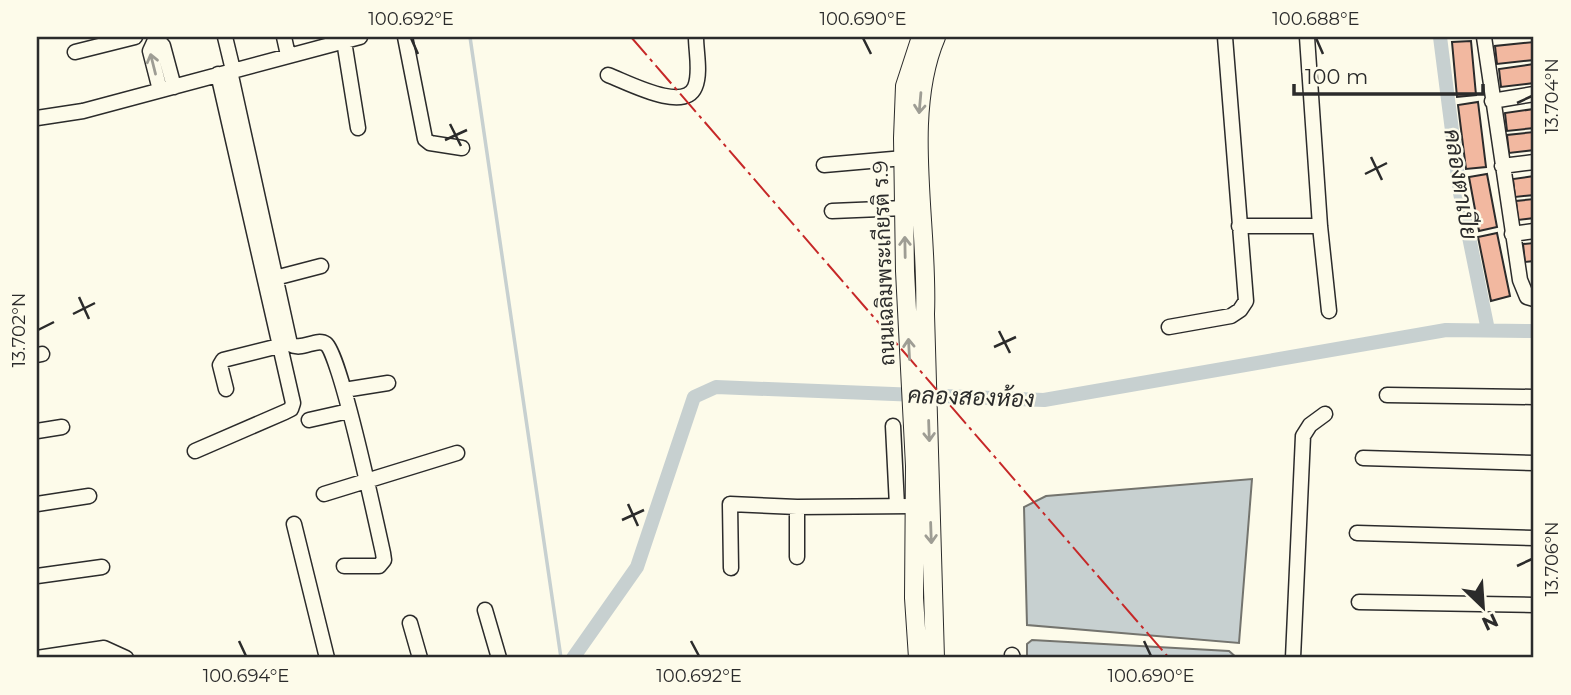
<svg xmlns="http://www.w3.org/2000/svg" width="1571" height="695" font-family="Montserrat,Sarabun,sans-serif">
	<rect width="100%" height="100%" fill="#fdfbea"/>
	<path fill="#c7d0d0" stroke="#74746e" stroke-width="2" d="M1252,479L1239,643L1027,625L1024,507L1046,496Z
		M1032,640L1229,651L1237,658H1027V644Z"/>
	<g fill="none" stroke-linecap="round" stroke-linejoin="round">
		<path stroke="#c7d0d0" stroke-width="3.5" d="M470,37L561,658"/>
		<path stroke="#c7d0d0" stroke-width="14" d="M1440,37L1460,193L1488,330
			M573,658L637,567L694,397L716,387L1044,400L1446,330L1534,331"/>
	</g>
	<path fill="#f2b8a0" stroke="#2b2b2b" stroke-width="2" d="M1471,41L1476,95L1457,97L1452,42Z
		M1534,42V60L1497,64L1495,46Z
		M1534,64V83L1501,87L1499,69Z
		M1478,102L1486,167L1466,169L1458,105Z
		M1534,109V128L1507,131L1505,113Z
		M1534,132V150L1509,153L1507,135Z
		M1487,174L1497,227L1479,231L1469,177Z
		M1534,176V195L1515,197L1513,179Z
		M1534,199V218L1518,220L1516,201Z
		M1497,233L1510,296L1491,301L1478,237Z
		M1534,243V261L1525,262L1523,244Z"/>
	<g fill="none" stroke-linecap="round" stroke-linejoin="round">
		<defs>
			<path id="minor" d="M155,37L163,46L174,87
				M225,37L233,70
				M284,37L288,55
				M405,37L425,139L430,143L462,148
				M1307,37L1320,226L1329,311
				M1484,37L1520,280L1527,297L1534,299
				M156,38L150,51L160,90
				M344,41L358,128
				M75,52L135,37
				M230,71L290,344C302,352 316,337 326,344C340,353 377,526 383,553L384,560L379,566H344
				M608,75C627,82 684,113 695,87C701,73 696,52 696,37
				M1492,101L1534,94
				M37,118L83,111L360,37
				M824,165L904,158
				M1502,166L1534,162
				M832,211L905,208
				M1239,226H1320
				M1512,234L1534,231
				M275,278L321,266
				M1169,327L1231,316L1240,310L1246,301L1225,37
				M37,355L42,354
				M226,389L220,365L223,360L279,346
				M344,390L388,383
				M1387,395L1534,397
				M309,420L349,411
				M893,426L897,506
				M37,431L62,427
				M195,451L285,412L291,409L293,403L218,74
				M1363,458L1534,463
				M324,494L457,453
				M37,504L89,496
				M797,507V557
				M294,524L327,658
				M1357,533L1534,538
				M731,568L730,504L797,507L913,506
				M37,576L102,567
				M1359,602L1534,605
				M485,610L499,658
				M410,623L420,658
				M1012,655L1013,658
				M37,658L104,648L126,658
				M1293,658L1303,436L1310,425L1325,414"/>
			<path id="major" d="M918,658L914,598L915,466L905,271L903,138L905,86L921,37
				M935,658L925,314C929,227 902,117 936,37"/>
		</defs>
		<use href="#minor" stroke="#2b2b2b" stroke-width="17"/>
		<use href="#major" stroke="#2b2b2b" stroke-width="20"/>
		<use href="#minor" stroke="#fdfbea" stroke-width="14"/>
		<use href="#major" stroke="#fdfbea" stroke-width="18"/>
		<path stroke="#c62828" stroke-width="2" stroke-dasharray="24 5 3.5 5" stroke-linecap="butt" d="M631,37L1169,658"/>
	</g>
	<defs><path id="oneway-shaft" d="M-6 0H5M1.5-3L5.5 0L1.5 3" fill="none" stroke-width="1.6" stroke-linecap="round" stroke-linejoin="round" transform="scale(1.75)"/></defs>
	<g stroke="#9e9d94">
		<use href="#oneway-shaft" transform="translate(153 64) rotate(-104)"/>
		<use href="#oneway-shaft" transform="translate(920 103) rotate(95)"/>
		<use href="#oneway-shaft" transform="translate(905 247) rotate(-91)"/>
		<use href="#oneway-shaft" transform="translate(909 349) rotate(-93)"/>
		<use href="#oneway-shaft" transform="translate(929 431) rotate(88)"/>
		<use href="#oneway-shaft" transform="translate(931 533) rotate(88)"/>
	</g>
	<path fill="none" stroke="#2b2b2b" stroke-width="2.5" d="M411,38L418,54M863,38L871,54M1316,38L1323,54M1517,103L1532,96M450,124L461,146M445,140L467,130M1371,157L1382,180M1365,174L1387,163M79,297L89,319M73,314L95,303M38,330L54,322M999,331L1010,353M994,347L1016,337M628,504L638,526M622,520L644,510M1517,566L1532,559M239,641L246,656M691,641L699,656M1144,641L1151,656"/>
	<g text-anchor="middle" stroke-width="5" stroke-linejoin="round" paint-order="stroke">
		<g font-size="21" fill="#2b2b2b" stroke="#fdfbea">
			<text transform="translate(884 263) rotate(-92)" y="7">ถนนเฉลิมพระเกียรติ ร.9</text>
		</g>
		<g font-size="23" font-style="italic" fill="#2b2b2b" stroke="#fdfbea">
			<text transform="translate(1461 184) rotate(81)" y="8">คลองตาเปีย</text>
			<text transform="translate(971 397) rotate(2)" y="8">คลองสองห้อง</text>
		</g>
	</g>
	<rect width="1571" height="695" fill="none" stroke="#fdfbea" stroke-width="77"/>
	<g transform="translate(1483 607) rotate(155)" stroke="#fdfbea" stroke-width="5" paint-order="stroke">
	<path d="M0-5L12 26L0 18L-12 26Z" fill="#2b2b2b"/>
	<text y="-10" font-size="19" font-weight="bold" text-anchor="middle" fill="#2b2b2b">N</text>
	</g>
	<path d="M1294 84v10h189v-10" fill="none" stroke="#2b2b2b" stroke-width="3.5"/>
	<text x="1305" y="84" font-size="21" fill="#2b2b2b" stroke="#fdfbea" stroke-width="5" paint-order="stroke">100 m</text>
	<rect x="38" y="38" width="1494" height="618" fill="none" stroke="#2b2b2b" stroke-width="2.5"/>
	<g font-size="18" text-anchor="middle" fill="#2b2b2b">
		<text x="411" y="25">100.692°E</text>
		<text x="863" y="25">100.690°E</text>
		<text x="1316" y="25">100.688°E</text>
		<text transform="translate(1552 96) rotate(-90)" y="6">13.704°N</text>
		<text transform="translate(19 330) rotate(-90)" y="6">13.702°N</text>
		<text transform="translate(1552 559) rotate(-90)" y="6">13.706°N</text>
		<text x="246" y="682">100.694°E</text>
		<text x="699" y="682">100.692°E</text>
		<text x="1151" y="682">100.690°E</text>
	</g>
</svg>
